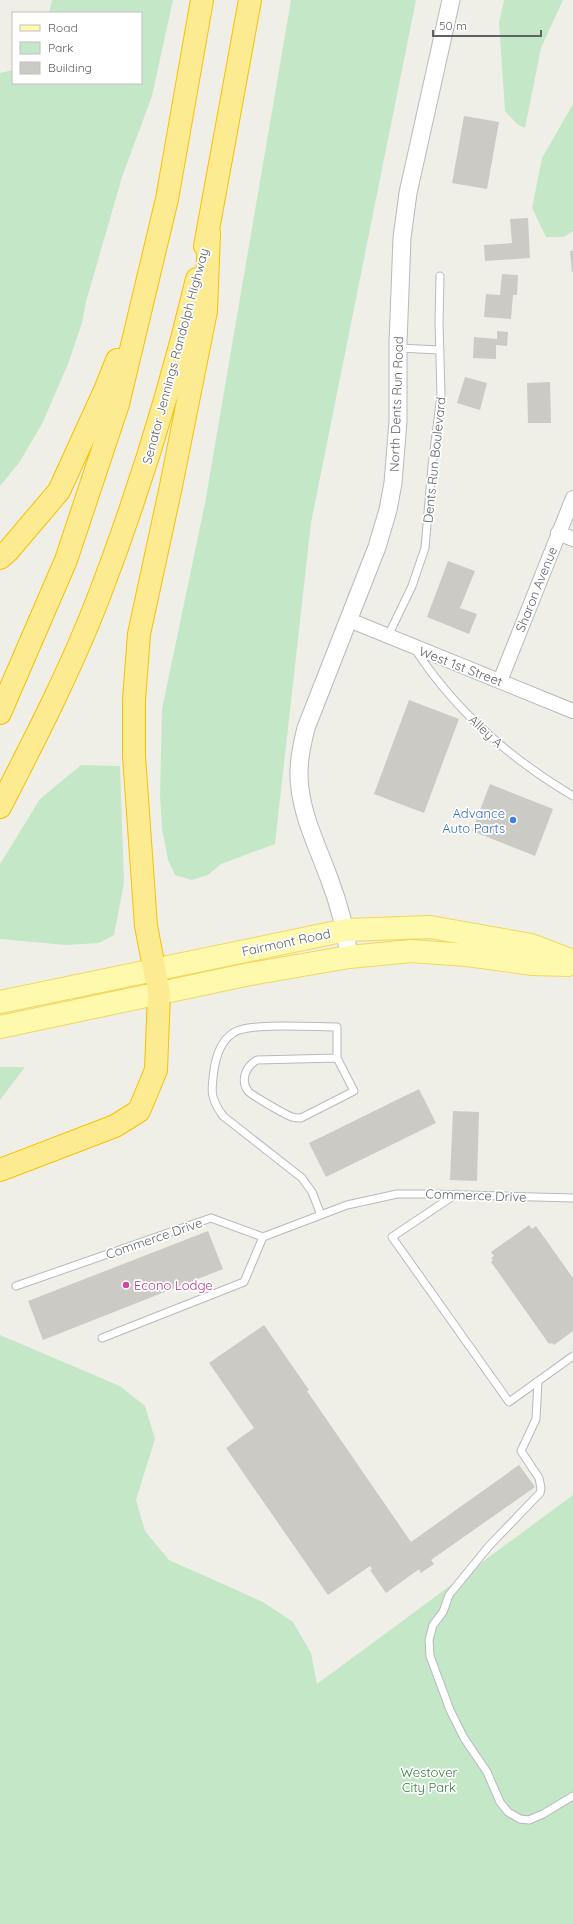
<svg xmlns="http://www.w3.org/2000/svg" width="573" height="1924" font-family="Quicksand,sans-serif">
	<rect width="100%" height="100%" fill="#f0efe7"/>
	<path fill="#c4e8c7" d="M52,0H173L152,96L122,177L86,302L82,323L68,364L42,424L19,463L0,486V73L13,70V83H141V13H49Z
		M291,0H416L311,523L275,844L221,864L208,875L192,880L175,875L168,860L162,829L160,795L162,709L205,503Z
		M504,0H563L541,48L525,128L517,124L505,111L499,23Z
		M573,104V231L564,237H546L532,208L542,158Z
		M81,765L120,766L124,883L114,935L99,943L66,945L0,939V864L40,799Z
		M0,1067H25L0,1100Z
		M0,1335L120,1386L145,1406L155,1439L136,1500L145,1531L169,1560L263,1602L293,1622L311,1653L317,1684L573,1495V1924H0Z"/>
	<path fill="#cccac4" d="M464,116L499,122L487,189L452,183Z
		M528,218L530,258L485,261L484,245L512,243L510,219Z
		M570,251H573V272H572Z
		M502,274L518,275L517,295H513L511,319L484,317L486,294L500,295Z
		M497,331L508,332L507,346L496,345V359L473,358L474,337L497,339Z
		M465,377L487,383L480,410L457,403Z
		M550,382L551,423H528L527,383Z
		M448,561L475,571L460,608L477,614L469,634L427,617Z
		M409,700L459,719L424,813L374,794Z
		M490,784L553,809L535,856L472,831Z
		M419,1089L436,1123L326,1177L309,1143Z
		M453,1111L479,1112L477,1181L450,1180Z
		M529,1225L532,1229L536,1226L573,1278V1331L554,1345L552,1343L549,1344L491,1262L493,1260L491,1258L494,1256L491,1252Z
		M208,1231L223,1269L43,1340L28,1301Z
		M264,1325L309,1390L307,1391L411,1542L519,1465L535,1487L431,1560L434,1564L421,1573L419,1569L386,1593L370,1570L372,1569L370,1566L328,1595L226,1448L254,1428L209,1363Z"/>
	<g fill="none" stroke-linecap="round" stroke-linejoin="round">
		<defs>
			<path id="service" d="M398,348L440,350
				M388,636L412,586L425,548L432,466L441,395L439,322L440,276
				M415,649C456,712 509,758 573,796
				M456,1194L392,1237L509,1402L573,1356
				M321,1215L312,1192L302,1178L223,1116C210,1098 211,1091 214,1070C216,1056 221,1041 233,1033C250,1022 314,1027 337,1027V1058L257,1060C246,1066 240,1080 248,1091C251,1095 286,1115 292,1117C295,1118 298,1118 301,1118L354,1091L337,1058
				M16,1286L211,1218L263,1237L347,1205L397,1194H432L573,1198
				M102,1338L244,1282L263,1237
				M538,1381L536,1419L521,1451L539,1478L541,1488L540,1493L489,1546L449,1595L443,1612L433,1625L429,1640L430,1656L450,1710L464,1738L487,1772L500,1802L508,1812L520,1819L529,1820L543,1814L573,1796"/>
			<path id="minor" d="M558,533L573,539
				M349,620L573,711
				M500,681L573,498"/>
			<path id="tertiary" d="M349,957C346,930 339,904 329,878C318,848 304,820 300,789C297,768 301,748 306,728L377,547L388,510L393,483L398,421V343L402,238L408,193L451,0"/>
			<path id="primary" d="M0,1002L346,930L430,927L531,945L573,961
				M0,1027L250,974L349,957L411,951L467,955L533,964L568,965"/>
			<path id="motorway" d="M205,246L250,0
				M0,558L8,551L59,491L106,388L117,360
				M0,713L66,560L118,404L167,199L202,0
				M0,807C35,739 70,671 98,599C138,495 171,388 197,279
				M0,1170L115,1126L139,1111L156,1070L159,993L146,926L134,756V700L139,634L171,486L206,311L209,233"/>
		</defs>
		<use href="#service" stroke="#b7b9bd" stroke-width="9"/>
		<use href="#minor" stroke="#b7b9bd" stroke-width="16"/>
		<use href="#tertiary" stroke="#b7b9bd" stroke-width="19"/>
		<use href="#primary" stroke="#f2d65f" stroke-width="24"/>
		<use href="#motorway" stroke="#f8c000" stroke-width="24"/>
		<use href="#service" stroke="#fff" stroke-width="7"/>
		<use href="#minor" stroke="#fff" stroke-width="14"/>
		<use href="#tertiary" stroke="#fff" stroke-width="17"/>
		<use href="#primary" stroke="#fff9ae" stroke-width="22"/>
		<use href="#motorway" stroke="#fdeb92" stroke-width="22"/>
	</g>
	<circle fill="#3f7fe0" stroke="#fff" stroke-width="1.5" cx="513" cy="820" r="4"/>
	<circle fill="#d1479c" stroke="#fff" stroke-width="1.5" cx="126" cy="1285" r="4"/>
	<g text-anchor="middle" stroke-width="3.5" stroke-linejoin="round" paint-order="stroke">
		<g font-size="13" fill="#5e6267" stroke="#fff">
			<text transform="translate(175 356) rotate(-75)" y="5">Senator Jennings Randolph Highway</text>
			<text transform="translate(396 404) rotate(-88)" y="5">North Dents Run Road</text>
			<text transform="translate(434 460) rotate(-84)" y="5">Dents Run Boulevard</text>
			<text transform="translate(536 589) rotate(-68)" y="5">Sharon Avenue</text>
			<text transform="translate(461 666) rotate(21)" y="5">West 1st Street</text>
			<text transform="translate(486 731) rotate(43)" y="5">Alley A</text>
			<text transform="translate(286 942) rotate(-12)" y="5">Fairmont Road</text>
			<text transform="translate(476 1195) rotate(2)" y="5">Commerce Drive</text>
			<text transform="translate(154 1238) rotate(-19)" y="5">Commerce Drive</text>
		</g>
		<g font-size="13" fill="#366cbe" stroke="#fff" text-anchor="end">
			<text x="505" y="818">Advance<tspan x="505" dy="15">Auto Parts</tspan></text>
		</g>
		<g font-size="13" fill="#b23c85" stroke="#fff" text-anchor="start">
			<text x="134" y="1290">Econo Lodge</text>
		</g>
		<g font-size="13" fill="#34813e" stroke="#fff">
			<text x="429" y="1777">Westover<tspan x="429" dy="15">City Park</tspan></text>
		</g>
	</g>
	<rect x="12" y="12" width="130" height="72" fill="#ffffff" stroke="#bfc0c2"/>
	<rect x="20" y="25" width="20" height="6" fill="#fff9ae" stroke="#bfc0c2"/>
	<text x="48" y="32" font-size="12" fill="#5e6267">Road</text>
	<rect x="20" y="42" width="20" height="12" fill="#c4e8c7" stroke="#bfc0c2"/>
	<text x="48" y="52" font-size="12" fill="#5e6267">Park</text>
	<rect x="20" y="62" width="20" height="12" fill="#cccac4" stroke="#bfc0c2"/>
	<text x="48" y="72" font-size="12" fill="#5e6267">Building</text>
	<path d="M433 30v6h108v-6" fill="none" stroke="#5e6267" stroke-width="2"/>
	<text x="439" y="30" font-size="12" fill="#5e6267" stroke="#ffffff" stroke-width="3" paint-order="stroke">50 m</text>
</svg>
